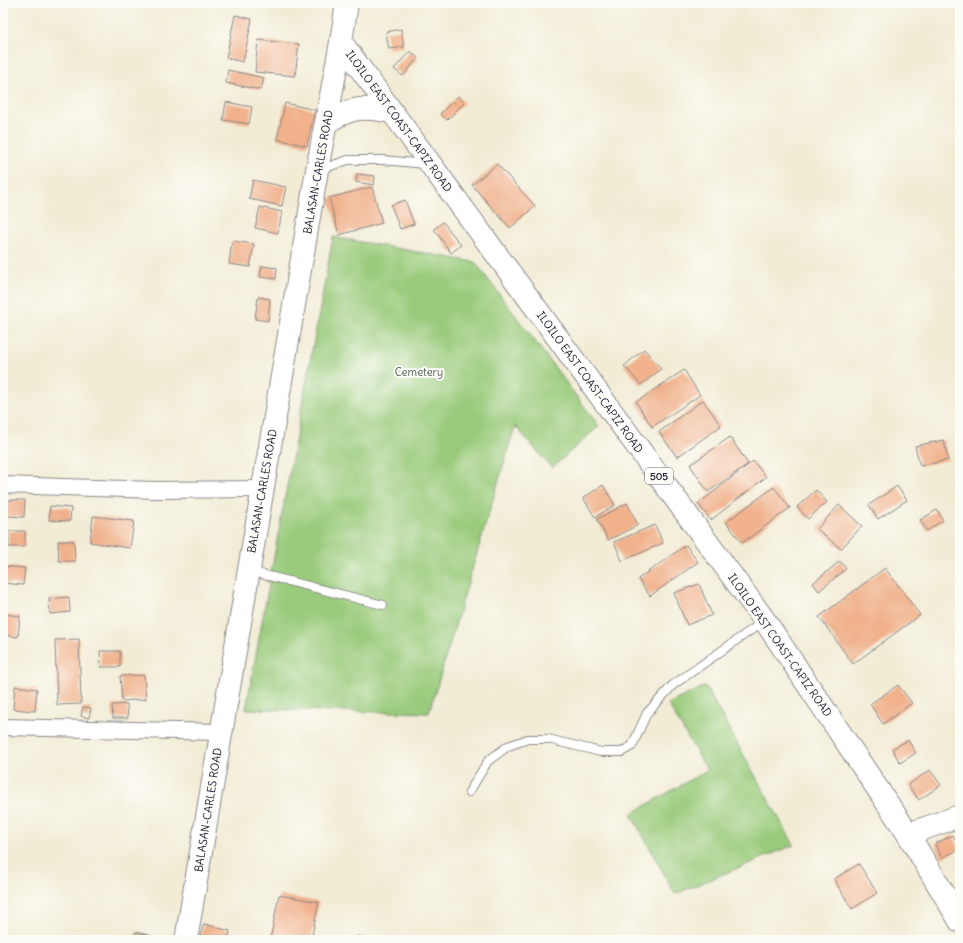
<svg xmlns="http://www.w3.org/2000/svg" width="963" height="943" font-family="Delius,sans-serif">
	<rect width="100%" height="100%" fill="#fdfcf7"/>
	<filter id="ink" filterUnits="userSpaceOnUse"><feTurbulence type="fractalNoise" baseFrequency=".025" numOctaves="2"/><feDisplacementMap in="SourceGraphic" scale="8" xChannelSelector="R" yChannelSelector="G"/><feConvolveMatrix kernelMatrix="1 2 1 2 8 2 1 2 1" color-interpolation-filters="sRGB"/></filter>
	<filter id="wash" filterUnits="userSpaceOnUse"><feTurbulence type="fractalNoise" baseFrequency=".012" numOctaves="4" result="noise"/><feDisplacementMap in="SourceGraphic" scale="16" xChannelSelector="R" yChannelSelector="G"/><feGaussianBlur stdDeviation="0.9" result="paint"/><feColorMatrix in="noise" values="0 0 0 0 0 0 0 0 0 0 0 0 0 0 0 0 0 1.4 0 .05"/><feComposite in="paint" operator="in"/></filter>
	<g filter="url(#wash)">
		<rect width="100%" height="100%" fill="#f2ecd5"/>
		<path fill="#9acb7b" stroke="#5e765b" d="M333,237L475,262L599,426L552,468L515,426L429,713L246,709Z
			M705,686L794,845L675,894L631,814L707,770L668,704Z"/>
		<g id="blocks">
			<path fill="#f0b18b" d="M235,15L252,19L243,62L226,58Z
				M401,29L404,47L389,49L386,32Z
				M258,40L299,44L295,76L255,72Z
				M410,51L418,58L403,76L394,69Z
				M228,70L264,78L261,90L226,83Z
				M458,96L464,103L447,120L440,114Z
				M226,102L252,107L249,124L223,120Z
				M285,103L315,110L307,146L277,139Z
				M497,164L535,206L510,228L472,185Z
				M357,174L375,176L374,185L356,182Z
				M253,180L286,187L282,206L249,199Z
				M372,187L382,223L339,235L329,198Z
				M405,200L414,224L400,229L391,205Z
				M260,207L282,212L278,233L255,228Z
				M443,222L461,245L451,253L434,229Z
				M232,241L254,244L250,267L229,264Z
				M262,266L277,268L276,279L260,277Z
				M258,297L270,299L268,321L255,319Z
				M644,349L661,369L641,385L624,366Z
				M684,370L700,395L652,427L636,402Z
				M703,400L721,426L677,457L659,432Z
				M730,437L748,464L708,492L690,465Z
				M944,440L948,460L920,466L915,446Z
				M753,461L766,477L711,520L698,504Z
				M960,479V492L955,481Z
				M603,485L615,505L595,517L583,498Z
				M897,486L907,500L878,519L869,505Z
				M774,487L790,508L742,543L726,522Z
				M816,490L827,502L808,519L797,507Z
				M8,500H25L24,517L7,516Z
				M627,503L638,525L608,540L597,519Z
				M839,505L862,526L841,549L817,529Z
				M50,506L71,508L70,521L49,520Z
				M937,510L943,520L927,531L920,520Z
				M93,516L134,521L130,548L90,542Z
				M655,525L663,543L622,561L614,542Z
				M8,531H25V547H9Z
				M58,541H74L75,561H59Z
				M686,545L698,562L650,596L638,579Z
				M840,561L846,569L819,591L813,583Z
				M3,566L25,568L23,585L3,583Z
				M885,568L920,615L853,664L819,617Z
				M699,584L712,615L687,625L674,593Z
				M69,597L70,612L50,614L49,599Z
				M3,614L20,616L18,637L3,635Z
				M79,639L81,704L57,705L55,640Z
				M100,651H120V667H101Z
				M144,675L146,699L122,701L120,676Z
				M898,685L912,703L883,724L870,704Z
				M15,686L37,689L35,711L13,709Z
				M3,689H7L4,706H3Z
				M127,704L128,718H113L112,705Z
				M83,707L91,708L89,718L81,716Z
				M908,740L916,753L900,763L892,749Z
				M930,770L941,785L919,800L908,785Z
				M953,835L960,849L942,858L935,844Z
				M859,864L877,893L852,909L834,879Z
				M279,895L319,902L311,940H270Z
				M204,924L230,931L228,940H215L200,936Z
				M136,932L153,936L152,940H134Z
				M357,936L370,939V940H357Z"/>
		</g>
	</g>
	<g filter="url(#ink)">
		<use href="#blocks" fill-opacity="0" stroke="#8a8788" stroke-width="1"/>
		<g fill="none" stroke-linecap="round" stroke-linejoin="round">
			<defs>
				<path id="lane" d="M319,170L348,160H383L426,164
					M249,571L383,605
					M469,792L488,761L508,746L528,739H548L601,752H621L632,746L647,713L673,685L764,621"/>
				<path id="street" d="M3,485L156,490L263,489
					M3,727L221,732"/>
				<path id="secondary" d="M908,834L960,816
					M186,940L317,170L341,42"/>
				<path id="primary" d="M347,3L341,42L765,621L908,834L960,921
					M327,122C352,107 363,106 392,112"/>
			</defs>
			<use href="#lane" stroke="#8a8788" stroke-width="10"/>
			<use href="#street" stroke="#8a8788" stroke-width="18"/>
			<use href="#secondary" stroke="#8a8788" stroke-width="24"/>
			<use href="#primary" stroke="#8a8788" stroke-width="24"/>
			<use href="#lane" stroke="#fff" stroke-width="8"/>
			<use href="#street" stroke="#fff" stroke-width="16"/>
			<use href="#secondary" stroke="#fff" stroke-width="22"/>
			<use href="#primary" stroke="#fff" stroke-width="22"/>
		</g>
	</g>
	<g text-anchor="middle" stroke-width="4" stroke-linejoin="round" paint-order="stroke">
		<rect fill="#fdfcf7" stroke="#646373" stroke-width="1" x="645" y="468" width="28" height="16" rx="3"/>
		<g font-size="10" font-weight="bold" fill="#22223b">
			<text x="659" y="480">505</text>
		</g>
		<g font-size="11" fill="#22223b" stroke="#fdfcf7">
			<text transform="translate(399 121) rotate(54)" y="4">ILOILO EAST COAST-CAPIZ ROAD</text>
			<text transform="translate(318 172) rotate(-80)" y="4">BALASAN-CARLES ROAD</text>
			<text transform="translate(590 382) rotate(54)" y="4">ILOILO EAST COAST-CAPIZ ROAD</text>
			<text transform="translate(262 491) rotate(-80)" y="4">BALASAN-CARLES ROAD</text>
			<text transform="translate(780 645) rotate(55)" y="4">ILOILO EAST COAST-CAPIZ ROAD</text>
			<text transform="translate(208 810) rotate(-81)" y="4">BALASAN-CARLES ROAD</text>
		</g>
		<g font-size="11" fill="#4c5d51" stroke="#fdfcf7">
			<text x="419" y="376">Cemetery</text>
		</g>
	</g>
	<rect width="963" height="943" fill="none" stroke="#fdfcf7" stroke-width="16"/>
</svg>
